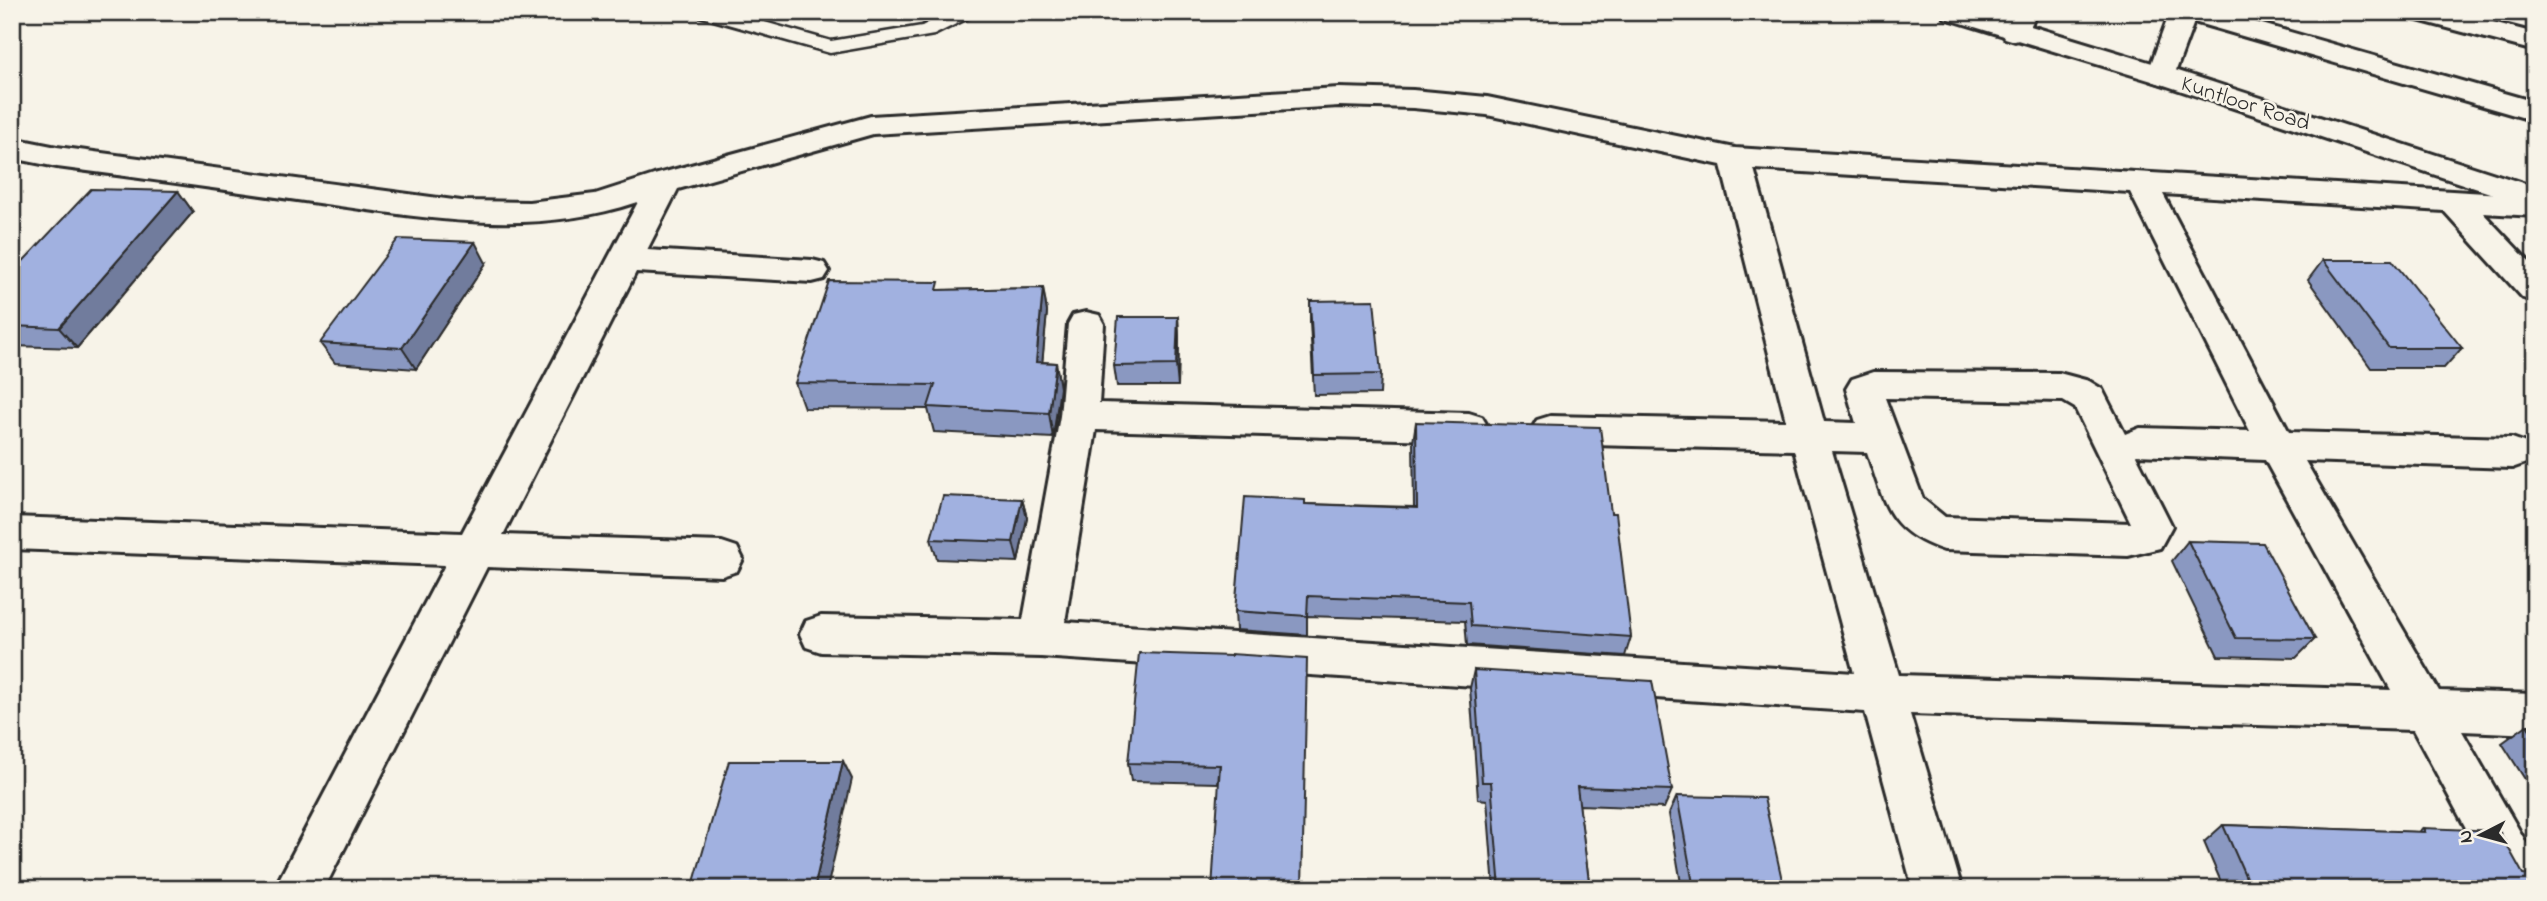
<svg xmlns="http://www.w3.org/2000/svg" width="2547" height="901" font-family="'Indie Flower',sans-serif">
	<rect width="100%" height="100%" fill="#f7f3e8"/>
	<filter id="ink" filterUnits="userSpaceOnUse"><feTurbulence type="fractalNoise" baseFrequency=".0143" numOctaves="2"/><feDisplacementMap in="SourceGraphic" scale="14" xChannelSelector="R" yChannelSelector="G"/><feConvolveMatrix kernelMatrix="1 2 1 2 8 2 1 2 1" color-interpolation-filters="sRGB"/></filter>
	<g filter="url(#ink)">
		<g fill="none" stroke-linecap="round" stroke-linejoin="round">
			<defs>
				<path id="lane" d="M696,12H729L831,41L922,26L949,12H975L972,16L934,35L830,53L699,16Z"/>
				<path id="street" d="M2009,12H2037L2025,38L2015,41L2005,38L2001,32Z
					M2170,12H2220L2535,102V121L2194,22L2172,81L2162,84L2152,81L2147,75Z
					M2406,12H2454L2535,33V51L2410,18Z
					M1339,88L1413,90L1487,97L1735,148L2535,196V216L2483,213L2535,268V302L2523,298L2444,211L2163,194L2289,432L2512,438L2526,443L2531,453L2526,463L2512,468L2305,461L2439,691L2535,694V734L2462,731L2535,858V889H2499L2413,730L1910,714L1962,889H1913L1865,712L1041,657L821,652L806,647L800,634L806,621L821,616L1023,620L1060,416L1068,324L1073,315L1086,312L1099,315L1104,324L1099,403L1469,413L1482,417L1488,427L1482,437L1469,441L1096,430L1065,622L1854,673L1794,450L1550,444L1537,440L1531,430L1537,420L1550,416L1786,421L1721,165L1487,115L1413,108L1339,106L873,134L678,189L647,250L812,260L824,263L829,271L824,279L812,282L636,272L503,535L722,542L737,547L743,559L737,571L722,576L487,567L324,889H274L445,565L12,549V517L462,533L638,202C528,239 423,217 311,202C226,190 142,178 57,167L12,158V138L57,147L461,201L529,202L595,194L654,175L871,116ZM1754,169L2130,192L2250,431L2140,428L2125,434L2102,389L2089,381L2059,373L1873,372L1852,379L1846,389L1856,423L1824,422ZM1885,398L2063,401L2075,408L2131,523L1945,517L1923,499ZM1832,451L1867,452C1885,504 1887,531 1944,550L2128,556L2160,548L2172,526L2136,455L2265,460L2391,690L1899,675Z"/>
				<path id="secondary" d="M1941,12H1985L2172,69L2535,187V208L2152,81L1945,18Z"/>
			</defs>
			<use href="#lane" stroke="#2b2b2b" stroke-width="5"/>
			<use href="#street" stroke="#2b2b2b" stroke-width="6"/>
			<use href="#secondary" stroke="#2b2b2b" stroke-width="6"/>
			<use href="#lane" fill="#f7f3e8" fill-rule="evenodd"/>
			<use href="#street" fill="#f7f3e8" fill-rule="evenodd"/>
			<use href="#secondary" fill="#f7f3e8" fill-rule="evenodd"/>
		</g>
		<path fill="#8a98c1" stroke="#2b2b2b" stroke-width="2" d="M178,191L193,212L77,348L12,346V273Z
			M2323,260L2462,348L2444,368H2371L2308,280Z
			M486,263L416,369L335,363L320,343Z
			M1043,288L1047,312L1042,362L1056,363L1060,388L1053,438L934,432L928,409L804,408L795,383L941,290Z
			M1310,301L1381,374L1380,394L1314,395L1310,322Z
			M1178,317L1179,337L1178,386H1117L1114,366Z
			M1416,422L1611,513L1631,637L1625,656L1467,645L1465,621L1307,616V635L1236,630L1235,611L1305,504L1414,507L1413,442Z
			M1022,499L1027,518L1018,562L937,559L931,539Z
			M2188,541L2315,639L2296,658L2218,656L2172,561Z
			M1231,656L1218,783L1131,781L1128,763Z
			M1474,670L1672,790L1664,808L1579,805L1590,889H1494L1487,800L1478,799L1470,688Z
			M2527,725H2535V795L2502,743Z
			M1677,796L1784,889H1682L1669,814Z
			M2223,825L2418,832L2423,828L2523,874L2535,889H2224L2204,842Z"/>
		<path fill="#717c9d" stroke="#2b2b2b" stroke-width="2" d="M178,191L193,212L77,348L59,328Z
			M475,242L486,263L416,369L402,348Z
			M1043,288L1047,312L1040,387L1036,362Z
			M1178,317L1179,337L1178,386L1176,365Z
			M1056,363L1060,388L1053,438L1049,413Z
			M1022,499L1027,518L1018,562L1013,542Z
			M843,761L852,779L827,889H814Z"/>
		<path fill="#a1b1e0" stroke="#2b2b2b" stroke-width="2" d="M91,189L178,191L59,328L12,326V273Z
			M398,239L475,242L402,348L320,343Z
			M2323,260H2392L2462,348H2389Z
			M829,281L939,282L937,290L1043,288L1036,362L1056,363L1049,413L928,407L935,385L795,383Z
			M1374,300L1381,374L1314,375L1310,301Z
			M1118,317H1178L1176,365L1114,366Z
			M1416,422L1600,427L1611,513H1616L1631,637L1471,626L1469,602L1308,596L1307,616L1235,611L1245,497L1305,500V504L1417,508Z
			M943,496L1022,499L1013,542L931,539Z
			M2188,541L2263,543L2315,639L2236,638Z
			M1139,653L1231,656V654L1307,659L1302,889H1212L1220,765L1128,763Z
			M1474,670L1652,681L1672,790L1577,787L1590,889H1500L1491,782H1482Z
			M2527,725H2535V737Z
			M729,761H843L814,889H692Z
			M1677,796L1764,798L1784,889H1694Z
			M2223,825L2425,832L2423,828L2499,831L2523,874L2535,875V889H2251Z"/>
	</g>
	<g text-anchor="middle" stroke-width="5" stroke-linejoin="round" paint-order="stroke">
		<g font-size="23" fill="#2b2b2b" stroke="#f7f3e8">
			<text transform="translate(2246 102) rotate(18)" y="8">Kuntloor Road</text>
		</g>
	</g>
	<rect width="2547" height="901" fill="none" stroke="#f7f3e8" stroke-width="42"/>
	<rect x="21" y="21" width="2505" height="859" fill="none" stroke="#2b2b2b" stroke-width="2.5" filter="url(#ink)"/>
	<g transform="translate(2481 835) rotate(264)" stroke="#f7f3e8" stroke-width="5" paint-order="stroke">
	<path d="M0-5L12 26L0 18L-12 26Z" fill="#2b2b2b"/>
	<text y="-10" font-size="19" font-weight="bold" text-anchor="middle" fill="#2b2b2b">N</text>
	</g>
</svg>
